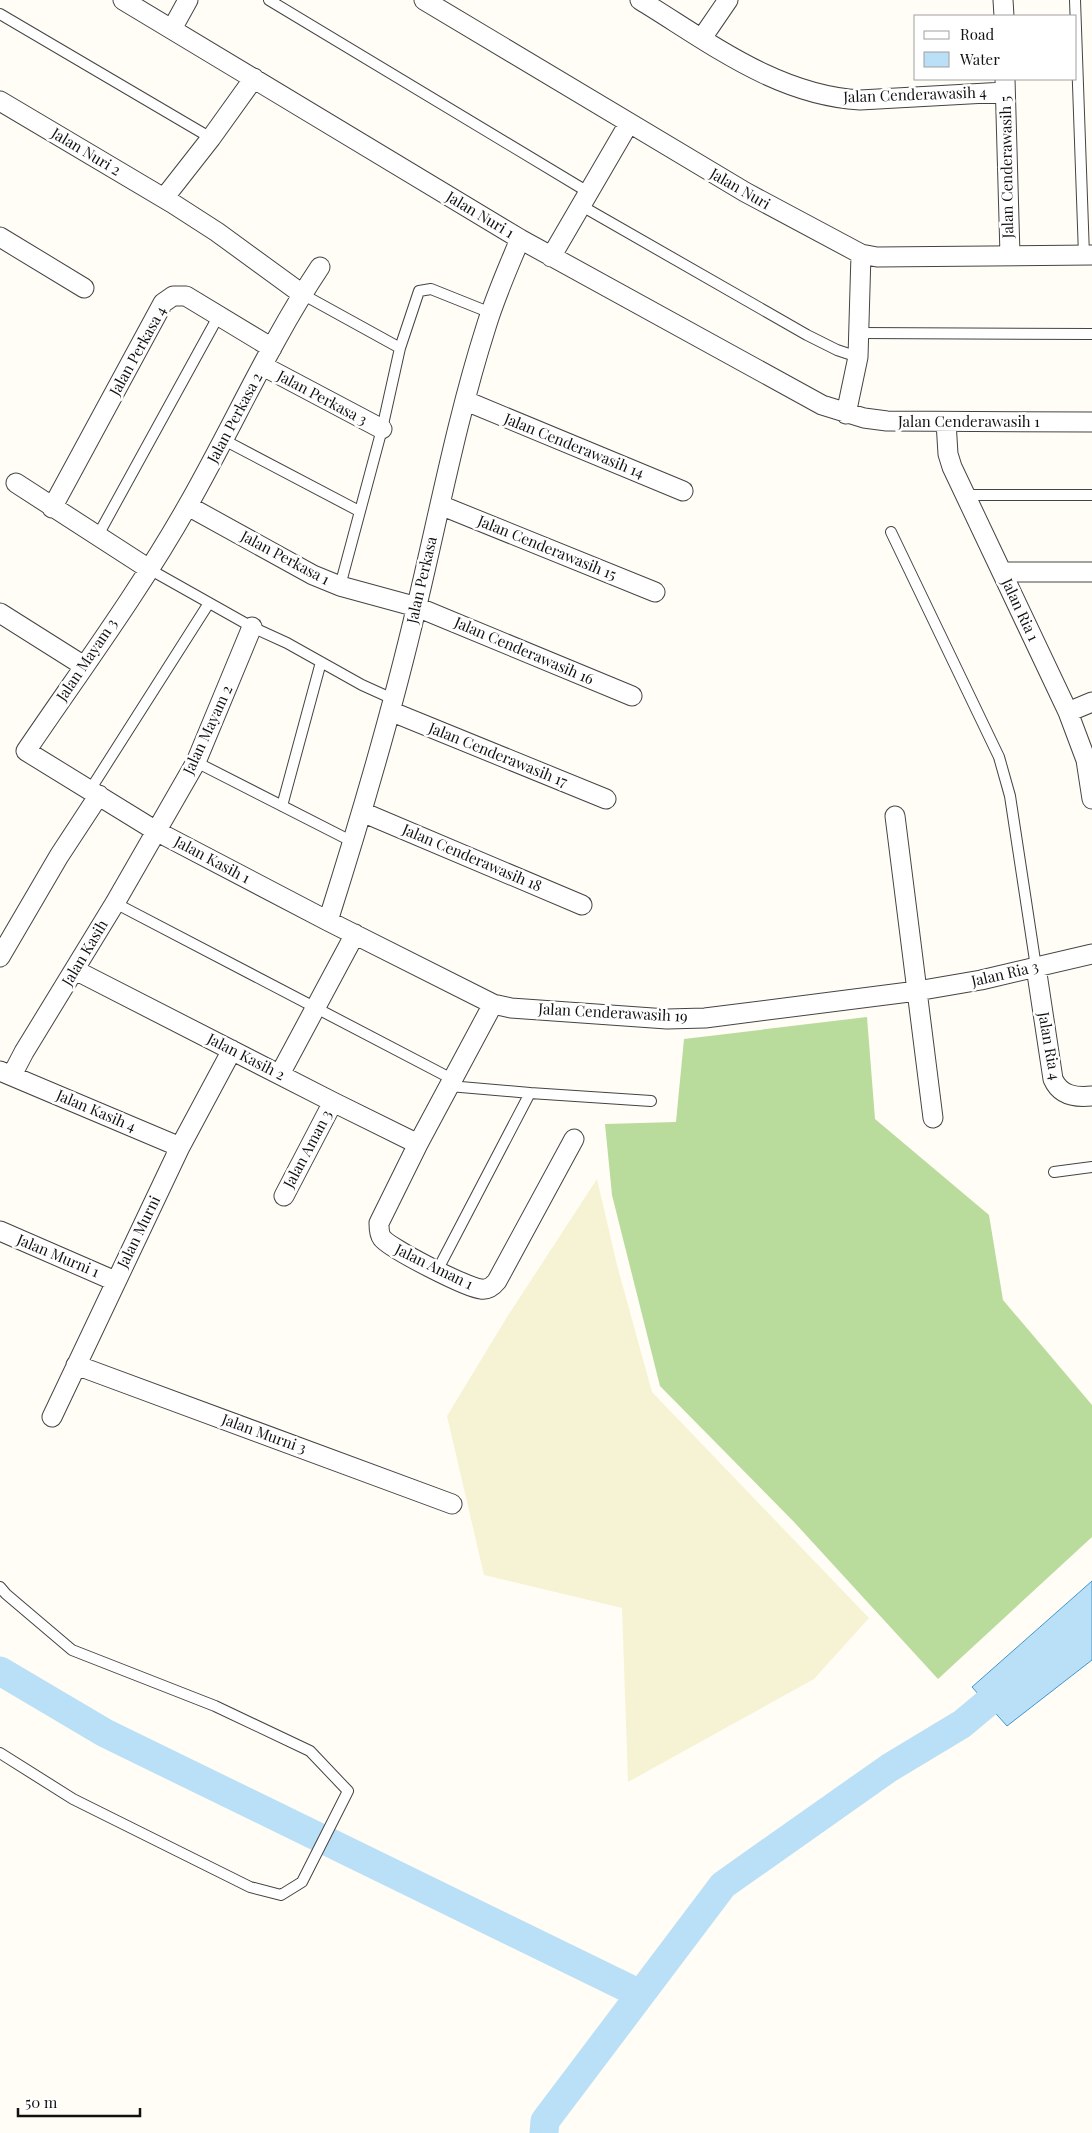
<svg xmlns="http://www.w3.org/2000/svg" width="1092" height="2133" font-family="'Playfair Display',serif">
	<rect width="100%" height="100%" fill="#fffdf5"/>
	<path fill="#f6f3d4" d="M597,1179L617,1265L652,1392L869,1618L814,1679L628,1782L622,1608L484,1575L447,1416L507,1317Z"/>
	<path fill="#b9dc9c" d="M867,1017L875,1119L989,1215L1003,1300L1092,1405V1537L938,1679L794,1522L660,1386L612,1195L605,1124L676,1122L684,1039Z"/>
	<path fill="#b9e0f7" stroke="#3f96cf" d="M1092,1581V1660L1007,1726L972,1687Z"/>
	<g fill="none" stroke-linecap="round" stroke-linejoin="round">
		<path stroke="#b9e0f7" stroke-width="29" d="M0,1671L105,1733L640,1994
			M544,2133L545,2121L723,1885L889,1768L962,1724L1017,1678"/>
		<defs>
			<path id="lane" d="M269,0L588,192
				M1075,0L1084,255
				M0,14L211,138
				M580,205L807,335L837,350L858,357
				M302,294L400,348
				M860,333L1092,334
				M224,440L359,511
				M965,495H1092
				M891,532L999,757L1010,796L1036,967
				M97,537L219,315
				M149,569L252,627L287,643L362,685L393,699
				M340,586L382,429L400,348L419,291L431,289L491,313
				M196,762L353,842
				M90,790L209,603
				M282,806L321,662
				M115,903L452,1079
				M530,1093L651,1101
				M1054,1172L1092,1167
				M437,1271L530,1093L449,1086
				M0,1587L6,1594L72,1650L215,1706L310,1751L348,1791L302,1882L281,1895L250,1887L73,1799L0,1753"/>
			<path id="street" d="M123,0L520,239L822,405L864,418L887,421L1092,422
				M424,0L745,192L861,254L877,257L1092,255
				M640,0C709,42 776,95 860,100L1005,92
				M1003,0L1004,16
				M172,29L188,0
				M702,38L728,0
				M1005,79L1010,255
				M0,101L172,203L217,232L302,294
				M164,198L211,138L254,78
				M0,237L84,288
				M551,257L629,123
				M320,267C270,342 233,426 188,505C140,590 81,670 26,751L156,831L328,921L493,1004L511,1008L667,1019L705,1018L917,991L981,980L1092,954
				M263,366L382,429
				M466,401L683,491
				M846,414L858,357L861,254
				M946,422L948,454L952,467L1068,712L1086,760L1092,799
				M16,483L149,569
				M440,505L655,592
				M188,506L313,575L340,586L417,607L632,696
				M52,508L163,303L173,296H186L272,348
				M1002,572H1092
				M0,613L84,666
				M390,711L606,799
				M1068,712L1092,702
				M362,812L582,905
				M895,816L933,1118
				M328,921C361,817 392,712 417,605C439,513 457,418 486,327C495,297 508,268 520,239
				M0,957L59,856L99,795
				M1036,967L1053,1079C1060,1095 1075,1098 1092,1096
				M75,970L333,1102L418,1144
				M493,1004L418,1144L379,1223C379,1228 379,1234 382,1238C389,1248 467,1288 481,1289C488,1290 493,1286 497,1281L574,1139
				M0,1071L180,1147
				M280,1074L355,934
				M12,1075L24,1052L115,903L196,762L252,627
				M284,1196L333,1102
				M0,1231L115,1281
				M76,1365L452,1504
				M52,1417L180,1147L232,1050"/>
		</defs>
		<use href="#lane" stroke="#444" stroke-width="12"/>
		<use href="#street" stroke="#444" stroke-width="21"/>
		<use href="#lane" stroke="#fff" stroke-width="10"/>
		<use href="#street" stroke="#fff" stroke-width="19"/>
	</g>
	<g text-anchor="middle" stroke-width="5" stroke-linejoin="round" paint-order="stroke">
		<g font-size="15" fill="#111" stroke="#fff">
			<text transform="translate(915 95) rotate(-2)" y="5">Jalan Cenderawasih 4</text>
			<text transform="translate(86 152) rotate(31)" y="5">Jalan Nuri 2</text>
			<text transform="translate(1007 167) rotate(-91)" y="5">Jalan Cenderawasih 5</text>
			<text transform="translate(740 189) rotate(30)" y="5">Jalan Nuri</text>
			<text transform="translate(480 215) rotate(31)" y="5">Jalan Nuri 1</text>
			<text transform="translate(138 351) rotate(-61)" y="5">Jalan Perkasa 4</text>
			<text transform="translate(322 398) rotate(28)" y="5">Jalan Perkasa 3</text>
			<text transform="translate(235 418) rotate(-62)" y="5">Jalan Perkasa 2</text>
			<text x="969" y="427">Jalan Cenderawasih 1</text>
			<text transform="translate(574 446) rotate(22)" y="5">Jalan Cenderawasih 14</text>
			<text transform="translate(547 548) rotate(22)" y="5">Jalan Cenderawasih 15</text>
			<text transform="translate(285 558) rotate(28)" y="5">Jalan Perkasa 1</text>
			<text transform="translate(422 580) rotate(-77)" y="5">Jalan Perkasa</text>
			<text transform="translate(1020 610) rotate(65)" y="5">Jalan Ria 1</text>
			<text transform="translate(524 651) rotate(23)" y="5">Jalan Cenderawasih 16</text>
			<text transform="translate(87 660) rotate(-56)" y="5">Jalan Mayam 3</text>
			<text transform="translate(208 730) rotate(-65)" y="5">Jalan Mayam 2</text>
			<text transform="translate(498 755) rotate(22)" y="5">Jalan Cenderawasih 17</text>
			<text transform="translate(472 858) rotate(23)" y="5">Jalan Cenderawasih 18</text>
			<text transform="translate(212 860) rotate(28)" y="5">Jalan Kasih 1</text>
			<text transform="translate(85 953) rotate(-59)" y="5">Jalan Kasih</text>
			<text transform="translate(1005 974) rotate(-13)" y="5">Jalan Ria 3</text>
			<text transform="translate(613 1013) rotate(3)" y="5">Jalan Cenderawasih 19</text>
			<text transform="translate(1049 1046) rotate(80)" y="5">Jalan Ria 4</text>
			<text transform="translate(246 1057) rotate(27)" y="5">Jalan Kasih 2</text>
			<text transform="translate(96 1111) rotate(23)" y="5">Jalan Kasih 4</text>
			<text transform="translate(308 1149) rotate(-62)" y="5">Jalan Aman 3</text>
			<text transform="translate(139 1232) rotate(-64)" y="5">Jalan Murni</text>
			<text transform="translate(58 1256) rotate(23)" y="5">Jalan Murni 1</text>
			<text transform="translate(434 1267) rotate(26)" y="5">Jalan Aman 1</text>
			<text transform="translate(264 1434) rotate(20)" y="5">Jalan Murni 3</text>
		</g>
	</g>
	<rect x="914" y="15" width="162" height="65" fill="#ffffff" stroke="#a0a0a0"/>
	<rect x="924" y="31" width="25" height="8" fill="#ffffff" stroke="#a0a0a0"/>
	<text x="960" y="40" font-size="15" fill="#111111">Road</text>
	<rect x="924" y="52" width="25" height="15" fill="#b9e0f7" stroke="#a0a0a0"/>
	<text x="960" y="65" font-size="15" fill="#111111">Water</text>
	<path d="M18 2108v8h122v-8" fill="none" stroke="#111111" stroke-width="2.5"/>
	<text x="25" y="2108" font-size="15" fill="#111111" stroke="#ffffff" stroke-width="4" paint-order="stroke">50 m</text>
</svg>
